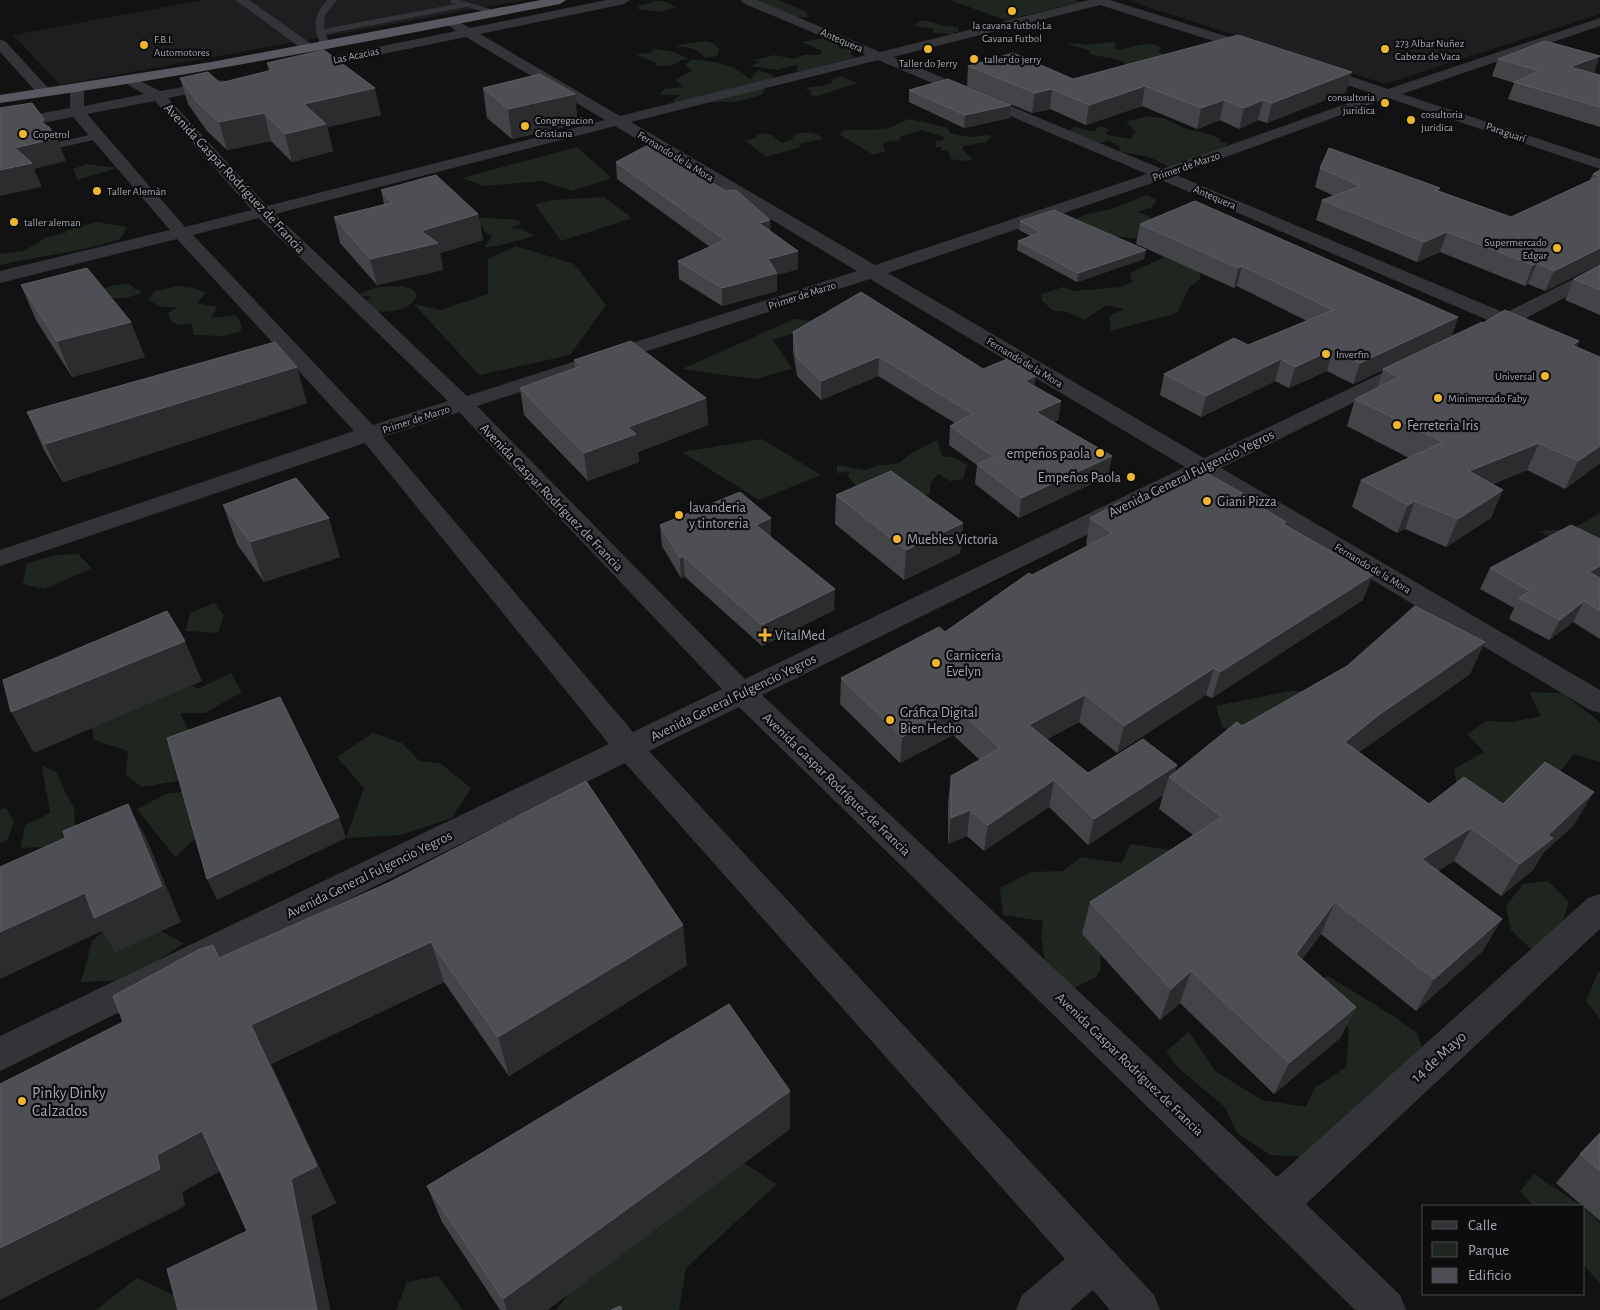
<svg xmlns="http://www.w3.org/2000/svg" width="1600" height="1310" font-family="'Alegreya Sans',sans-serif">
	<rect width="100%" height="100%" fill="#121213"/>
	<path fill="#1e1e20" d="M203,0H525L60,85L13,35Z
		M1134,0H1600V14L1385,84L1129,1Z"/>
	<path fill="#1e261f" d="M752,0H779L807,12L806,14L810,17H792Z
		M949,0H1075L1080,2L1006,20Z
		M657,1H663L677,7L659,12L638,9L639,6Z
		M920,21C930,20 937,24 945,26C949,27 954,26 958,27L959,32H954V34L933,33L934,29L913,26Z
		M824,38L848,47L852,51L850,54L856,57L798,72L796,70L798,66L796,65L777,70L750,66L761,62L753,61L774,55L795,59L804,55H820L822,51L802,42Z
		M707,41L713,43L719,49L717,56L705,58C697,48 689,47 676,47L683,44Z
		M1112,42L1116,43L1115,48L1118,50C1134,48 1147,39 1162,48L1158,50L1159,52L1173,58L1125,69V63C1114,56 1097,58 1089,53L1090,50L1067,44L1077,43L1086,45Z
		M657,49L674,52L689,59L681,60C676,66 663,67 655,65L656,63L635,54L651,53L652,50Z
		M691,60C708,59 739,65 749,79H752L753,75L759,70L772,75L774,79L678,103L672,101L680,95H659L664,89L683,87L675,80L692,71L685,65Z
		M840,76L857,83L815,97L809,94L812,91L807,90V88C815,86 827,86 833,82L832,80Z
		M766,87L762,95L735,102H709Z
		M1147,116L1163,118L1189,130L1202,132L1219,138L1221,142L1227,143V146L1170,167L1149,157L1122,152L1119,150L1121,148L1108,140L1101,143L1067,132L1075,127L1090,131H1097L1096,128L1100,126L1110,130L1106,132L1108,135L1130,139L1132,138L1131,136L1136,132L1126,122Z
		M909,119L945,127L949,130V133L969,137L987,135L992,137L986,142L964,146L962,149L972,158L969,161L949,159L951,156L947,151L941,150L942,147H935L936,141L943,140L944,137L921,130L900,137V140C893,142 889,140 883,145L886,151L874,155L840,135L843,130H870L889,128Z
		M764,133L772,135L782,143L792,139L795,134C806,132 816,132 823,139L799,144L801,147L766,157L746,141L755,138L757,135Z
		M577,147L612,178L572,191L542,181L484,186L462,178Z
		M87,164L117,168L78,180L73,169Z
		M1147,195L1156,200L1152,207L1138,212L1149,216L1157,223L1198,268L1201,278L1189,288L1177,313L1111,331L1109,316L1124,309L1106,305L1084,320L1068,312L1054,311L1042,301L1041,294L1063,287L1075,291L1121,287L1132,282L1130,273L1165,257L1164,250C1156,247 1147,240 1139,239C1119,236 1089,237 1076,219L1087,214L1112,209Z
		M604,197L632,218L561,241L535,204L554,200Z
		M485,217C495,220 506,218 518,220L521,224L511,228L522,229L534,236L498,246L485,247L492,235L484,232L483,227L475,225L477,219Z
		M97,222L127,227L120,239C82,252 39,256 0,265V254L24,251L47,237L66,233L65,231Z
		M516,246L574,264L606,305L570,355L479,375L414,304L441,310L488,294V259Z
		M129,284L142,293L126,298H100V290L114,285Z
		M178,286L193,288L206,293L197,303L217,307L211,318L236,315L242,326L240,332L222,336L194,335L191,323L179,325L171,321L168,313L178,307H160L149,300L155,291Z
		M402,286L412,289L417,294C414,309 389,314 376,311C373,310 368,306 366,304V300L371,298L368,296H360L361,293L379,287Z
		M794,319L825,322L773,340L792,369L755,379L682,369Z
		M762,439L821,475L759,500L682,452Z
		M937,440L942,456L952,457L967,464L963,479L950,481L938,474L930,483V494L913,496L857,486L848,477L849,472L837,473V465L864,470L877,466L899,463L910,454Z
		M1600,513V564L1539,531L1572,529Z
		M78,554L92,568L45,589L23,584L26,564L54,555Z
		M214,603L224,615L218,633L186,631L190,613Z
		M231,673L242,692L205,713H180L188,729L196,739L183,780L142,787L126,775L128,751L94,740L92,728L177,677L198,689Z
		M1289,691H1305L1249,738L1222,727L1216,706Z
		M1529,692L1562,693L1594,717L1600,724V762L1573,754C1550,791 1530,795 1491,809L1457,786L1454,769L1484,752L1467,734L1487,721L1511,722L1541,716Z
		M373,733L402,743L419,761L440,763L471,788L452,818L401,835L346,838L364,788L337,757Z
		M42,766L57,772L66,794L74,806L75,827L59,846L21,848L25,825L50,813Z
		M210,788L225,813L175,857L137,809L166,794Z
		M6,808L14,821L8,839L0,843V809Z
		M1130,844L1183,852L1099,932L1101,969L1095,978L1069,990L1046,968L1041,936L1043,921L1003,915L1000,888L1031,872L1063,871L1081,857L1122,863Z
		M1548,881L1569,902L1557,939L1530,948L1511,930L1506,906L1523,884Z
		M145,923L184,943L129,980L81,982L92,941L106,928Z
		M1598,972H1600V1019L1586,1001Z
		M1328,976L1395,1017L1417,1033L1424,1053L1306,1157L1270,1155L1237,1133L1225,1107L1178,1068L1166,1051L1189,1032L1215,1071L1262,1100L1306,1107L1315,1088L1346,1067L1349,1029L1299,990Z
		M717,1146L777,1184L686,1268L679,1310H556L567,1296L614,1219Z
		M1534,1174L1582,1206H1533L1520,1191Z
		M1584,1208L1600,1223V1284L1584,1265Z
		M438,1276L463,1310H396L407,1282Z
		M137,1278L193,1304V1310H96Z"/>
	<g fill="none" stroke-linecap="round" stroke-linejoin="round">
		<path fill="#333438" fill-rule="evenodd" d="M328,0H337L325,15L324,29L456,4L451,3V0H460L500,12L496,15L467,7L326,34L329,44L325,47L322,46C313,31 312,13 328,0Z
			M98,133L102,134L103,136L102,138L58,148L53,145L54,143Z"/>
		<path fill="#333438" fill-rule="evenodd" d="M235,0H249L317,48L310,52L305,51Z
			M606,0H630L624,4L480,34L620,116L866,55L743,3L741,0H757L880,52L1089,0H1110L1264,48L1266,51L1264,54H1254L1100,5L893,57L1162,169L1374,94L1309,72L1307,69L1309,66H1319L1388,89L1600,18V26L1402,94L1600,159V169L1388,98L1176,175L1505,313L1600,266V279L1522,320L1527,325L1524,329L1517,331L1507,328C1496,333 1488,339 1476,336L1473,332L1476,328L1490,321L1161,180L888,273L1204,458L1405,362L1412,360L1419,362L1422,366L1419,370L1221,468L1600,690V713L1590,710L1202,478L762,695L1277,1177L1588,898L1600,894V929L1306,1204L1400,1295L1406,1310H1355L739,707L649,751L1154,1295L1160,1310H1110L1093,1290L1070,1310H1016L1022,1295L1065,1259L625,763L0,1071V1036L609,744L365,443L0,566V550L354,431L177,239L0,283V271L170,230L73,117L0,131V121L70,108V89L72,86H82L84,89V106L144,94L125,83L123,80L125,77L130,76L160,91L221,80L226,81L228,84L226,87L168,98L267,206L605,120L466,37L300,71L295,70L293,67L295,64L456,31L443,21L449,17L470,28ZM878,60L1147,174L875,265L631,122ZM155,101L252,210L185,227L87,114ZM615,126L857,271L467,396L275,214ZM259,218L448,401L373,425L193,235ZM870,279L1185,467L745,679L477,406ZM459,412L722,689L633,732L383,437Z
			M0,40L5,41L50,90L52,93L50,96H40L0,52Z"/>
		<path fill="#575860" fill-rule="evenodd" d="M541,0H566L560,4C374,40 188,77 0,103V95L211,62Z"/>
	</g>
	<path fill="#434448" d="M1498,59L1594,73L1600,75V127L1508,99L1514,83L1492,76Z
		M267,63L381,115L327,127L333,151L292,162L271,141L227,150L207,131L188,104L180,78L220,83L269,71Z
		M968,66L1073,79L1346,92L1267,123L1258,120L1239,129L1220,120L1197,129L1142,106L1086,125L1050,109L1032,113L967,86Z
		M483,88L578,124L512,139L487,118Z
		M909,90L1010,118L964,128L909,102Z
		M616,162L770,220V231L798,269L777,275V291L722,306L679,279L678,261L710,247L617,179Z
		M1320,168L1440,188L1439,191L1511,217L1590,180L1593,174L1600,170V264L1545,291L1528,284L1525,286L1440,252L1417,262L1316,220L1322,200L1334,196L1315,187Z
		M381,190L478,214L483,240L440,253L443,270L377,285L340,243L334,217L384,204Z
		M1020,221L1146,250L1144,259L1077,282L1017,250L1018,241L1030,236L1019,230Z
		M1140,224L1458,317L1451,337L1483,323L1579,341L1576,347L1600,357V463L1565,489L1527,470L1493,484L1491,518L1446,547L1405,529L1397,533L1352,507L1361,480L1409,458L1347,426L1355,399L1377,388L1383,370L1353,384L1327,371L1289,388L1275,381L1201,417L1160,395L1164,374L1248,345L1307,321L1237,286L1234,288L1136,244Z
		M1600,265V315L1565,300L1574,279Z
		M21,285L145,357L72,377L36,320Z
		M793,332L983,369L1034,386L1061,401L1058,420L1053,422L1112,456L1108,476L1019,518L975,484L977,465L949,445L950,426L955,423L878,376L821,400L797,376L793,351Z
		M574,360L706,398L708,425L638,452L639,462L588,481L524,415L520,388L575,368Z
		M307,403L63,482L44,450L27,412Z
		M836,495L963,523L960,553L904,580L835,524Z
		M1258,502V505L1286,522L1285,525L1363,600L1212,698L1206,695L1117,753L1079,722L1047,739L1088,773L1177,765L1175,772L1242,726L1470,674L1359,752L1429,804H1503L1574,825L1543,853L1533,870L1501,896L1454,861L1438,871L1483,951L1416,1011L1321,934L1302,959L1356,1007L1340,1038L1274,1094L1180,1003L1160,1020L1082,934L1090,902L1193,835L1159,809L1163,795L1088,845L1049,807L984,851L967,836L948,844V803L951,776L980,760L953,735L900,763L840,704L841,678L945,632L1032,575L1088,546L1086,544L1090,518L1132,509Z
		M223,505L340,557L264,582L237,544Z
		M771,518V537L834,610L762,646L685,577L681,578L662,546L660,525Z
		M1600,539V639L1573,622L1549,640L1509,619L1514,608L1480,589L1490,568Z
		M388,883L687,965L509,1076L444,982L271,1064L336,1203L311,1216L330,1310H178L247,1231L220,1171L182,1192L185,1206L123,1022L219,958Z
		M790,1091V1129L547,1310H500L442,1222L427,1186Z
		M1600,1133V1221L1556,1183L1580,1154Z"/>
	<path fill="#2b2c2e" d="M1600,56L1594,73L1570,67Z
		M1352,72L1346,92L1267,123L1272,103Z
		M1145,86L1142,106L1086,125L1089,105Z
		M375,88L381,115L327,127L333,151L292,162L285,134L304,104Z
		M1052,89L1050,109L1032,113L1035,93Z
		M575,94L578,124L512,139L508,109Z
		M1224,100L1220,120L1197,129L1201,108Z
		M1263,100L1258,120L1239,129L1244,108Z
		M1011,105L1010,118L964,128L965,115Z
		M264,113L271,141L227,150L219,122Z
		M44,119L52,139L57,138L66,161L34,169L42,187L0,196V170L15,148L42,123Z
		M478,214L483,240L440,253L443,270L377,285L370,259L421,231Z
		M770,220L771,238L759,223Z
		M1447,232L1440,252L1417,262L1424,242Z
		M1600,248V264L1545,291L1554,271Z
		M1146,250L1144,259L1077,282L1078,273Z
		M798,251V269L777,275V291L722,306V288L768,259Z
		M1537,263L1528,284L1525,286L1533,265Z
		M1242,266L1237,286L1234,288L1238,268Z
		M1458,317L1451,338L1383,369V370L1353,384L1360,363Z
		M131,322L145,357L72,377L57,341Z
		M1579,341L1568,367L1572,345Z
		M1333,349L1327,371L1289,388L1295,367Z
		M879,357L878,376L821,400V381Z
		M1281,359L1275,381L1201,417L1206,396Z
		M297,367L307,403L63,482L45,444Z
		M1036,376L1033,395L1025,381Z
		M706,398L708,425L638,452L639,462L588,481L584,453L628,427Z
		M1061,401L1058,420L1033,432L1036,412Z
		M1539,443L1527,470L1458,499L1469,471Z
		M1600,446V463L1565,489L1578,461Z
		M1112,456L1108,476L1019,518L1021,498Z
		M1503,490L1491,518L1446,547L1458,519Z
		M1415,501L1405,529L1397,533L1408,505Z
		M329,518L340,557L264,582L250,542Z
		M771,518V539L756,525Z
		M963,523L960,553L904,580L906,550Z
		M683,556L685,577L681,578L680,558Z
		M1600,566V580L1589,572Z
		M1373,575L1363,600L1212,698L1220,672Z
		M835,589L834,610L762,646V625Z
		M1584,601L1573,622L1549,640L1560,620Z
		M185,641L202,681L34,753L11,712Z
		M1485,642L1470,674L1366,747L1332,774L1345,742L1380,714Z
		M1214,668L1206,695L1117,753L1124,726Z
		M1085,695L1079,722L1025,751L1029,725Z
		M956,708L953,735L900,763L902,737Z
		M1177,765L1172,780L1169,777L1163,795L1088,845L1094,819Z
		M1054,780L1049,807L984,851L988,825Z
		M1594,792L1574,825L1543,853L1533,870L1501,896L1520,864L1548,835Z
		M128,804L147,840L181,922L115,953L102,931L0,979V932Z
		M970,810L967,836L948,844L951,818Z
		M339,817L346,838L217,900L207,879Z
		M1471,828L1454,861L1405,891L1422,859Z
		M1335,902L1321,934L1283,986L1296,954Z
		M1502,919L1483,951L1416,1011L1434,979Z
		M683,925L687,965L509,1076L498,1037Z
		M431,942L444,982L271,1064L336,1203L311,1216L330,1310H317L251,1025Z
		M1191,971L1180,1003L1160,1020L1171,989Z
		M1356,1007L1340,1038L1274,1094L1289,1063Z
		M790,1091V1129L547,1310H507L503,1299Z
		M202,1131L225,1168L182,1192L185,1206L0,1300V1248L157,1155Z"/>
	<path fill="#4e4f54" stroke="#5b5d63" d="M1238,35L1352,72L1272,103L1263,100L1244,108L1224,100L1201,108L1145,86L1089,105L1052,89L1035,93L968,66L1013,53L1073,79Z
		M1545,41L1600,56L1570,67L1600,75V107L1514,82L1540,71L1498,59Z
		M324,50L375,88L304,104L326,124L285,134L264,113L219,122L199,104L180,78L208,72L220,83L272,70L267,63Z
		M540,74L575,94L508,109L483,88Z
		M948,79L1011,105L965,115L909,90Z
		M32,103L44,119L42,123L49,127L57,138L15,148L32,163L0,170V108Z
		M648,145L726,191L736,190L770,220L759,223L798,251L768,259L777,273L722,288L678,261L725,240L616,162Z
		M1329,148L1440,188L1435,190L1511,217L1600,176L1593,174L1600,170V248L1554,271L1537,263L1533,265L1447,232L1424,242L1322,200L1361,186L1320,168Z
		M436,175L478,214L421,231L438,243L370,259L334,217L392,203L381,190Z
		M1195,201L1458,317L1360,363L1333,349L1295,367L1281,359L1206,396L1164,374L1234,338L1248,345L1333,310L1242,266L1238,268L1140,224Z
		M1054,210L1146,250L1078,273L1018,241L1041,232L1020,221Z
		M1600,265V290L1574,279Z
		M87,268L131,322L57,341L21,285Z
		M861,292L983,369L1007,359L1036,376L1025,381L1061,401L1036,412L1112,456L1021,498L977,464L994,457L950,426L973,414L879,357L821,381L797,358L793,332Z
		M1505,310L1579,341L1572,345L1600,357V446L1578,461L1539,443L1469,471L1503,490L1458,519L1415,501L1408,505L1361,480L1443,442L1355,399L1399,377L1383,369L1482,322L1483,323Z
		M631,341L706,398L628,427L636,434L584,453L520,388L581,366L574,360Z
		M275,342L297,367L45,444L27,412Z
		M891,471L963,523L906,550L836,495Z
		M1203,471L1258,502L1256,504L1286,522L1283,524L1373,575L1220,672L1214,668L1124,726L1085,695L1029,725L1088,773L1143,739L1177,765L1094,819L1054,780L988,825L970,810L951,818V776L1000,748L956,708L902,737L841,678L939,627L945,632L1029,573L1032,575L1112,533L1090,518L1120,502L1132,509Z
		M296,478L329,518L250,542L223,505Z
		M740,492L771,518L756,525L835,589L762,625L683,556L680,558L660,525Z
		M1571,525L1600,539V566L1589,572L1600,578V611L1584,601L1560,620L1519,598L1530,591L1490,568Z
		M1415,606L1485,642L1380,714L1345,742L1429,804L1464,777L1503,804L1545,762L1594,792L1548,835L1553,838L1520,864L1471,828L1422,859L1502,919L1434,979L1335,902L1296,954L1356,1007L1289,1063L1191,971L1171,989L1090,902L1222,817L1169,777L1237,722L1242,726L1347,666Z
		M167,611L185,641L11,712L3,680Z
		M280,697L339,817L207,879L167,738Z
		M586,781L683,925L498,1037L431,942L251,1025L317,1166L291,1179L317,1310H178L167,1269L247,1231L202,1131L157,1155L160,1169L0,1248V1084L123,1022L113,996L198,950L213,945L219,958L388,883Z
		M128,804L162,886L94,918L85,893L0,932V867L65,838L63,831Z
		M729,1004L790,1091L503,1299L427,1186Z
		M1600,1133V1171L1580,1154Z
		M620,1306L622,1310H611Z"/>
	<g fill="#efb62f" stroke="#0d0d0e" stroke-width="2">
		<circle cx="1012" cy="11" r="5"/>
		<circle cx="144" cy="45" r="5"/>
		<circle cx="928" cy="49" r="5"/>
		<circle cx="1385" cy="49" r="5"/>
		<circle cx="974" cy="59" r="5"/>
		<circle cx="1385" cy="103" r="5"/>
		<circle cx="1411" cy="120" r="5"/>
		<circle cx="525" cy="126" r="5"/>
		<circle cx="23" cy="134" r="5"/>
		<circle cx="97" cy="191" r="5"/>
		<circle cx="14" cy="222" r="5"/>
		<circle cx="1557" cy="248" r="5"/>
		<circle cx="1326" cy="354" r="5"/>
		<circle cx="1545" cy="376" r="5"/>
		<circle cx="1438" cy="398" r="5"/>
		<circle cx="1397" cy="425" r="5"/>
		<circle cx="1100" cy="453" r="5"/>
		<circle cx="1131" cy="477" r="5"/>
		<circle cx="1207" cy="501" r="5"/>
		<circle cx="679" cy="515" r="5"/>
		<circle cx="897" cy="539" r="5"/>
		<path d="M762.5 627.5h5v5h5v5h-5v5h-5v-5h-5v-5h5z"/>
		<circle cx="936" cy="663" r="5"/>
		<circle cx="890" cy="720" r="5"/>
		<circle cx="22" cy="1101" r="5"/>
	</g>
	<g text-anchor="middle" stroke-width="4.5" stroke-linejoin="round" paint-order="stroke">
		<g font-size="11" fill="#a3a8b4" stroke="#0d0d0e" text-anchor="start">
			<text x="1012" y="29" text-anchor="middle">la cavana futbol;La<tspan x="1012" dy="13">Cavana Futbol</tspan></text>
			<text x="154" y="43">F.B.I.<tspan x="154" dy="13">Automotores</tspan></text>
			<text x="1395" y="47">273 Albar Nuñez<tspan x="1395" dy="13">Cabeza de Vaca</tspan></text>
			<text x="984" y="63">taller do jerry</text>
			<text x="928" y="67" text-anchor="middle">Taller do Jerry</text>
			<text x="1375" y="101" text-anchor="end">consultoria<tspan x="1375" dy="13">juridica</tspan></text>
			<text x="1421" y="118">cosultoria<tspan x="1421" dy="13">juridica</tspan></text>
			<text x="535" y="124">Congregacion<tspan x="535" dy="13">Cristiana</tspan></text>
			<text x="33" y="138">Copetrol</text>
			<text x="107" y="195">Taller Alemàn</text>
			<text x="24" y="226">taller aleman</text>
			<text x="1547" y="246" text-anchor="end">Supermercado<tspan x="1547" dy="13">Edgar</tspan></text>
			<text x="1336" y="358">Inverfin</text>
			<text x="1535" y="380" text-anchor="end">Universal</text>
			<text x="1448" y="402">Minimercado Faby</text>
		</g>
		<g font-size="11" fill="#a3a8b4" stroke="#0d0d0e">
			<text transform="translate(842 40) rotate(23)" y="4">Antequera</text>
			<text transform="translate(356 55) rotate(-12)" y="4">Las Acacias</text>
			<text transform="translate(1506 132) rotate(19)" y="4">Paraguarí</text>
			<text transform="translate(676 156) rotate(31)" y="4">Fernando de la Mora</text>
			<text transform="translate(1186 166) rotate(-19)" y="4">Primer de Marzo</text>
			<text transform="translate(1215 197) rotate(23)" y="4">Antequera</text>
			<text transform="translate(802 295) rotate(-18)" y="4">Primer de Marzo</text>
			<text transform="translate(1025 362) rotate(31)" y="4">Fernando de la Mora</text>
			<text transform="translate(416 419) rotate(-18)" y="4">Primer de Marzo</text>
			<text transform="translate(1373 568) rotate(31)" y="4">Fernando de la Mora</text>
		</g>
		<g font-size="14" fill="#a3a8b4" stroke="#0d0d0e">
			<text transform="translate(235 178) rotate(47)" y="5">Avenida Gaspar Rodríguez de Francia</text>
			<text transform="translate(1191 473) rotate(-26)" y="5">Avenida General Fulgencio Yegros</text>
			<text transform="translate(552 497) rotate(46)" y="5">Avenida Gaspar Rodríguez de Francia</text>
			<text transform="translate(733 697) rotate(-26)" y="5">Avenida General Fulgencio Yegros</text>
			<text transform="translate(837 784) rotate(44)" y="5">Avenida Gaspar Rodríguez de Francia</text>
			<text transform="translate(369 874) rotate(-26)" y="5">Avenida General Fulgencio Yegros</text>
			<text transform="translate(1130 1064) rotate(44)" y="5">Avenida Gaspar Rodríguez de Francia</text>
		</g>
		<g font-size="14" fill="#a3a8b4" stroke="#0d0d0e" text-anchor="start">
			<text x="1407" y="430">Ferreteria Iris</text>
			<text x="1090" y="458" text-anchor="end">empeños paola</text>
			<text x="1121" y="482" text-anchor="end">Empeños Paola</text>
			<text x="1217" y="506">Giani Pizza</text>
			<text x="689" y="512">lavanderia<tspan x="689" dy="16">y tintoreria</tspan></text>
			<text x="907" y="544">Muebles Victoria</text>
			<text x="775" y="640">VitalMed</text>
			<text x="946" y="660">Carniceria<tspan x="946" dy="16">Evelyn</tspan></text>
			<text x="900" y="717">Gráfica Digital<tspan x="900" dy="16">Bien Hecho</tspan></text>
		</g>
		<g font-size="16" fill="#a3a8b4" stroke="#0d0d0e">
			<text transform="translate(1438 1056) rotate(-42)" y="6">14 de Mayo</text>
		</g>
		<g font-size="16" fill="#a3a8b4" stroke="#0d0d0e" text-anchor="start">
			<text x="32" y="1098">Pinky Dinky<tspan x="32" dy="18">Calzados</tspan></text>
		</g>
	</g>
	<rect x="1422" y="1205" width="162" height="90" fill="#0d0d0e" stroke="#494b50"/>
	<rect x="1432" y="1221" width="25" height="8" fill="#333438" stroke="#494b50"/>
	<text x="1468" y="1230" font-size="15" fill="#a3a8b4">Calle</text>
	<rect x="1432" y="1242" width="25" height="15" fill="#1e261f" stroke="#494b50"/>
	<text x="1468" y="1255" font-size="15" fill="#a3a8b4">Parque</text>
	<rect x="1432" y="1268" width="25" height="15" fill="#4e4f54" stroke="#494b50"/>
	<text x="1468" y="1280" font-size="15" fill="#a3a8b4">Edificio</text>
</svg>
